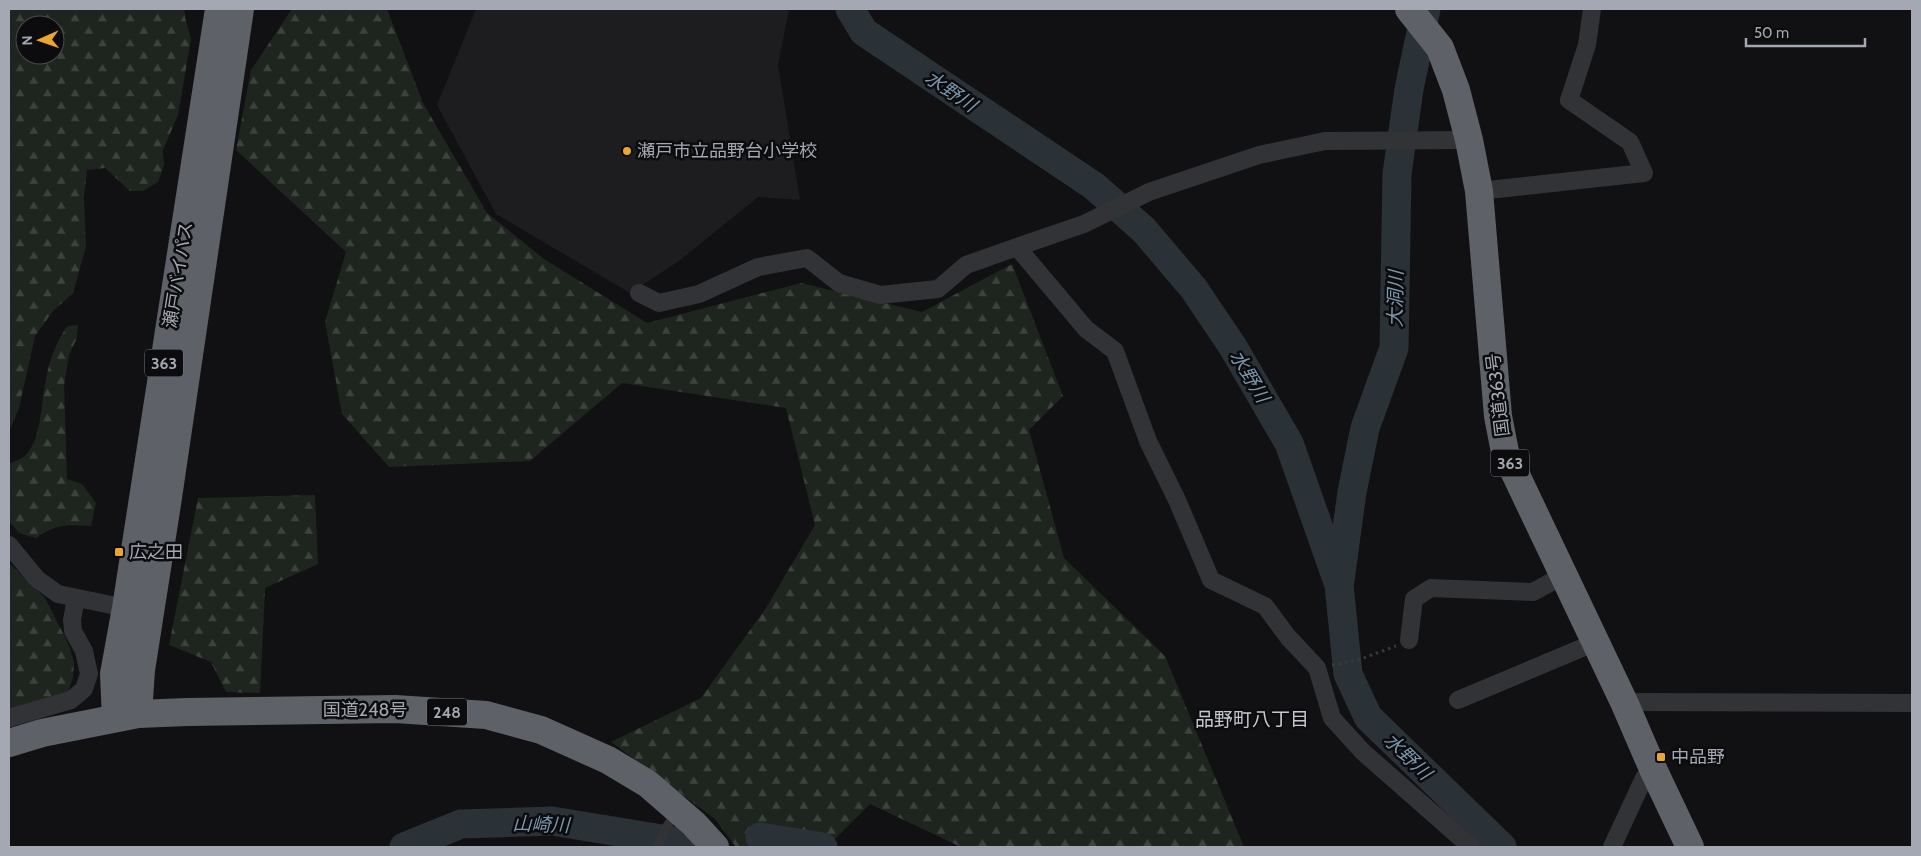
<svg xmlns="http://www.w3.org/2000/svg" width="1921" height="856" font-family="Cabin,'Noto Sans JP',sans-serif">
	<defs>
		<pattern id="forest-firs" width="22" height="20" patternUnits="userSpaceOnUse" patternTransform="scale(1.25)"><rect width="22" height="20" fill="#1e251e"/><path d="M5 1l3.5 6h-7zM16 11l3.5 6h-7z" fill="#3c423c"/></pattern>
	</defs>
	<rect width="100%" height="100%" fill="#111113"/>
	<path fill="#1d1d20" d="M476,9H789L778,65L800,200L758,197L679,261L630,293L496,214L437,105Z"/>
	<path fill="url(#forest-firs)" fill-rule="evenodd" d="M9,9H184L185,17L191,39L178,115L163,150L164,165L158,182L143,191H130L105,168L87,170L84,198L86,247L73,293L53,311L35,336L19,408L9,432ZM25,25H55V55H25Z
		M292,9H387L423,103L487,213L544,259L647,323L801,283L922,312L1012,264L1063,396L1029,430L1064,558L1165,656L1244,847H961L870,804L828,846L830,847H736L715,819L611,742L701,698L766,608L815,525L786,408L622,383L530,461L389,467L342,414L325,322L346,252L236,150L251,70Z
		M78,325L77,338L69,355L64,386L67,479L82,484L96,503L91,526C66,525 58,523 36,538L19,533L9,521V464C14,461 22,459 26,455C42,438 41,401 46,380C49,360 56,343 67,326Z
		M315,495L318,564L265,588L260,693L226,692L211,662L169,645L198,498Z
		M9,563L45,598L68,643L74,662L73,678L67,694L9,715Z"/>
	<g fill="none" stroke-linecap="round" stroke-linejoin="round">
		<path stroke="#2a3238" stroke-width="29" d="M850,9L864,32L1094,186L1144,230L1194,289L1233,347L1289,443L1339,585L1348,674L1368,717L1502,847
			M1340,580L1352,492L1365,428L1394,348L1397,174L1409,89L1426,9
			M760,837L823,847
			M404,847L461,824L552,821L680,842"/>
		<path stroke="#383a3e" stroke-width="3" stroke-dasharray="2.5 4" stroke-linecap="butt" d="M1332,665L1358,660L1396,646"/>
		<path stroke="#323337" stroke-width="9" d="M657,847L667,826L676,813"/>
		<path stroke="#323337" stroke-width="18" d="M1469,140L1325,141L1259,155L1149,192L1084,224L1017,247L1086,329L1115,351L1148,441L1177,500L1211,580L1265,606L1288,637L1317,668L1332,718L1363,752L1471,847
			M1479,191L1644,173L1630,142L1569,100L1587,45L1592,9
			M639,293L659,303L699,294L758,267L807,258L839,283L880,295L938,289L966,265L1017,247
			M9,545L37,579L58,594L126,608
			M1409,640L1414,599L1431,588L1533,592L1564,575
			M1458,700L1596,642
			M1624,702L1912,703
			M9,718L71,700L84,689L89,674L84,651L73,631L72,620L76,598
			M1612,847L1644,778L1653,769"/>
		<path stroke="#5e6168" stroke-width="28" d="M1409,9L1440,48L1456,90L1469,140L1479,191L1498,416L1505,452L1624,702L1653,769L1690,847
			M138,714L141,670L167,504L240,9
			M116,718L114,674L126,608L219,9
			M9,743L42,733L138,714L187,712L395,709L486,715L541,730L608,760L648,784L694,824L715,847"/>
	</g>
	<g fill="#eba630" stroke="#0c0c0e" stroke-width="2">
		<circle cx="627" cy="151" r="5"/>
		<rect x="114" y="547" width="10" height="10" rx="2.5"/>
		<rect x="1656" y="752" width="10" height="10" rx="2.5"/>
	</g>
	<g text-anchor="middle" stroke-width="5" stroke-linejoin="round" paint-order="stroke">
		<g fill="#0c0c0e" stroke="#767982" stroke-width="1">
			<rect x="145" y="349.5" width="38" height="27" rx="4"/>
			<rect x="1491" y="449.5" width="38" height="27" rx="4"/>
			<rect x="427" y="698.5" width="40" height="27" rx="4"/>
		</g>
		<g font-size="16" font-weight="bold" fill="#a3a8b3">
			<text x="164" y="369">363</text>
			<text x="1510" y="469">363</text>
			<text x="447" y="718">248</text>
		</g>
		<g font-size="18" fill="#a3a8b3" stroke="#0c0c0e" text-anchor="start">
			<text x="637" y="157">瀬戸市立品野台小学校</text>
			<text x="129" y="558">広之田</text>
			<text x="1671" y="763">中品野</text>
		</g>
		<g font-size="18" fill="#a3a8b3" stroke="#0c0c0e">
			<text transform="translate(178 275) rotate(-81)" y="6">瀬戸バイパス</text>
			<text transform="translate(1498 395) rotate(-97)" y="6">国道363号</text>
			<text x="365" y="716">国道248号</text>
		</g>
		<g font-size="19" font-style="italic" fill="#7a97ae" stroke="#0c0c0e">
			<text transform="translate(951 91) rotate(34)" y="7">水野川</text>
			<text transform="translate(1395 299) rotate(-89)" y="7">大洞川</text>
			<text transform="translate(1250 376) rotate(59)" y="7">水野川</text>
			<text transform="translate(1408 756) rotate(44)" y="7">水野川</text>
			<text transform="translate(541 824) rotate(2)" y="7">山崎川</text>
		</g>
		<g font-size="19" fill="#c4c7cf" stroke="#0c0c0e">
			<text x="1252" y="726">品野町八丁目</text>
		</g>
	</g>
	<rect width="1921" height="856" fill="none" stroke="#a3a8b3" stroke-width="20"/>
	<g transform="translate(40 40) rotate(268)"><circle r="24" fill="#0c0c0e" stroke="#484a50"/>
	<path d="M0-4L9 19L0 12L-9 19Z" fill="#eba630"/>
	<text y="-8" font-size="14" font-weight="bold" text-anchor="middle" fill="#a3a8b3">N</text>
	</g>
	<path d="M1746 38v8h119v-8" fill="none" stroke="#a3a8b3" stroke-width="2.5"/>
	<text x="1754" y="38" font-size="15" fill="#a3a8b3" stroke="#0c0c0e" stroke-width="4" paint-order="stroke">50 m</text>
</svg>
